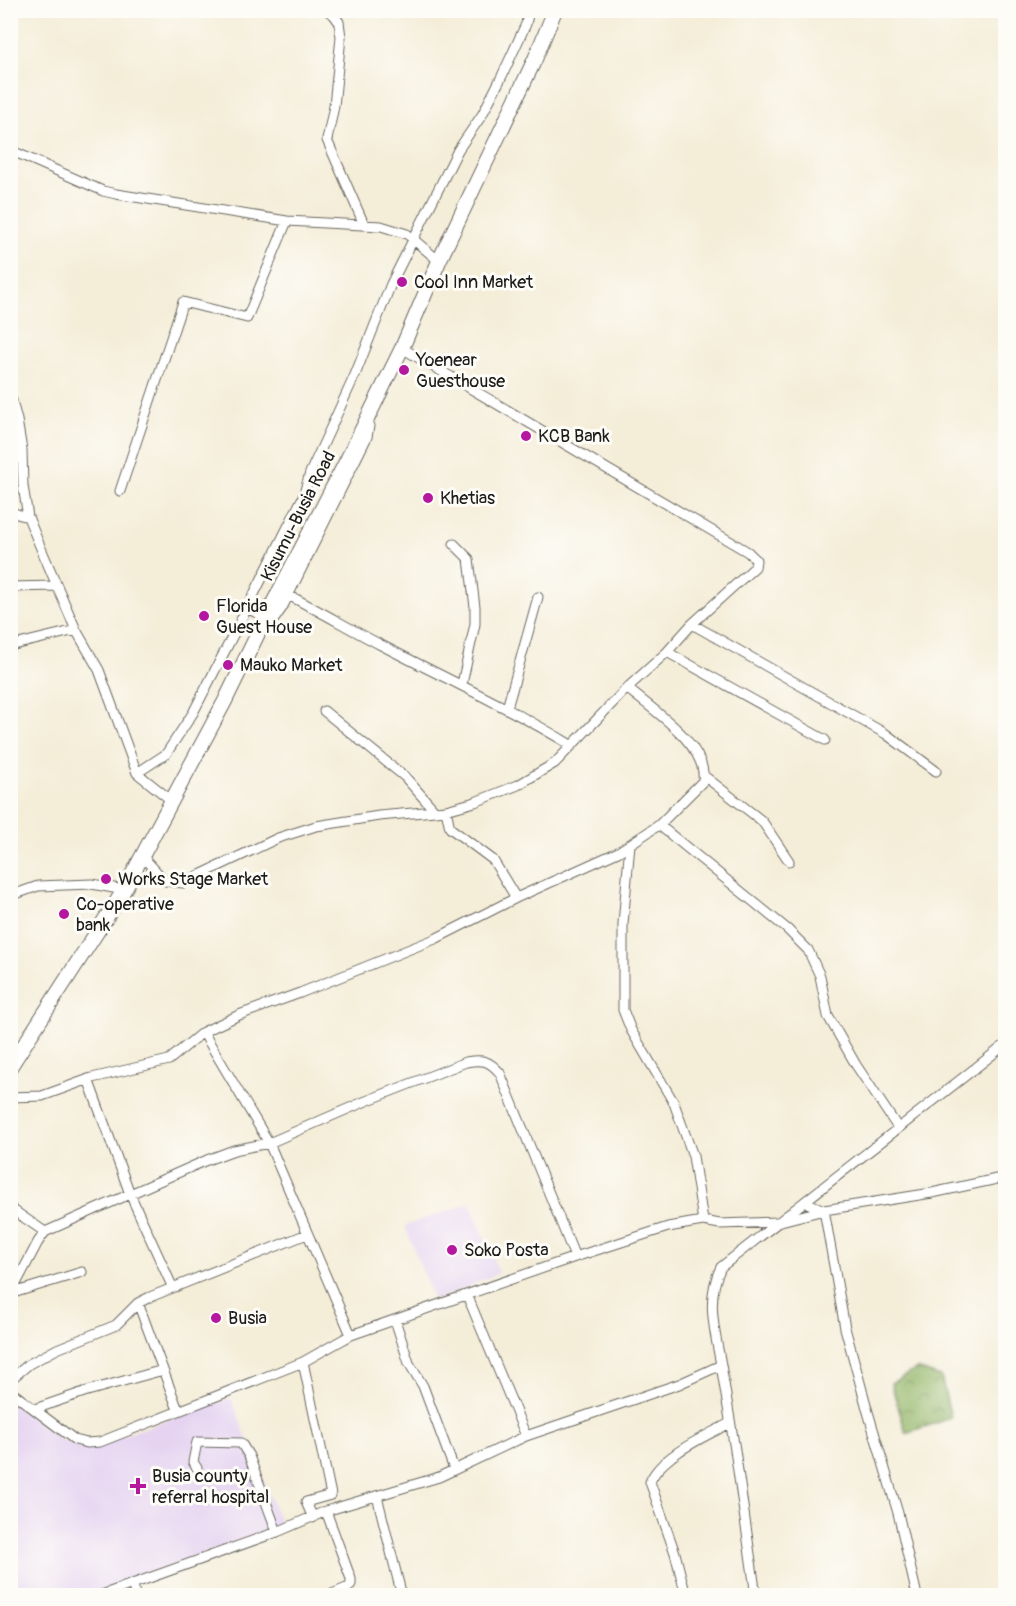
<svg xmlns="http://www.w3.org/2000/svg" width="1016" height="1606" font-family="Pangolin,sans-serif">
	<defs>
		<pattern id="forest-crowns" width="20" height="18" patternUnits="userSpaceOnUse" patternTransform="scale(1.5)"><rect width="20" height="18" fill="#96b86c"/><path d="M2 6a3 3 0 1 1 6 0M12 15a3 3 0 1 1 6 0" fill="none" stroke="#7a9558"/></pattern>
	</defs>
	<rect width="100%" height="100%" fill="#fdfcf7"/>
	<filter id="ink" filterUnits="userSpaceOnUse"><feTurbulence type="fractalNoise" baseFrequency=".0167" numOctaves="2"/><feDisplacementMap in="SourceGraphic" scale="12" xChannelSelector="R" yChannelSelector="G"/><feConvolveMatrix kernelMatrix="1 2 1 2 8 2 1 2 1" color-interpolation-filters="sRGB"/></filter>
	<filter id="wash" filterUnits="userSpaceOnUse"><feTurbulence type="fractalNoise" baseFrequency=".008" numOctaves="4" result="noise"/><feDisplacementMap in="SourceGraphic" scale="24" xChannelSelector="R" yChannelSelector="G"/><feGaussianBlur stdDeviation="1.35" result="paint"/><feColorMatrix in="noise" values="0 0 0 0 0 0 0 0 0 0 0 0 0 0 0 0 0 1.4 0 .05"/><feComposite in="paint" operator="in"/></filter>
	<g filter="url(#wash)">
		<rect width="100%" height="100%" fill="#f4edd8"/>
		<path fill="#e5d3f1" d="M470,1203L499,1273L434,1301L405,1226Z
			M231,1398L281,1525L92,1595H11L10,1403L64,1441L86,1448Z"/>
		<path fill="url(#forest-crowns)" stroke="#596a44" stroke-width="1.5" d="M917,1369L941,1377L951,1418L906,1433L891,1383Z"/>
	</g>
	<g filter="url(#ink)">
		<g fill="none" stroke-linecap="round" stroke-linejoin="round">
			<defs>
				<path id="minor" d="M327,10L334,15L339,22L341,37L334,106L327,140L363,222
					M10,150L103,191L116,194L287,221L381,226L407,234L439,261
					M10,394L17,420L22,450L23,486L28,517L37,539L76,630L99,670L137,773L172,801
					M366,424L369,426L367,437L282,608L273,621L247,608L303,497L310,473L355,375L391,284L458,150L482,115L502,76L526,24L529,10
					M120,491L183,302L247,318L287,221
					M10,512L28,517
					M454,544L469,559L475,607V624L462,684
					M10,587L57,586
					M288,595C320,611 350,629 381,645C445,678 510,708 571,745
					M692,624L886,734L936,771
					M10,646L76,630
					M667,652L825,740
					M507,708L538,597
					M324,711L405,777L435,811
					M137,773L166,754L193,713L247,608
					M703,775L762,821L789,861
					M446,810L450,828L493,860L516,898
					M659,825L787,929L808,950L820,976L828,1016L856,1065L898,1128
					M630,844L623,924V1010L631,1030L674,1103L693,1156L703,1221
					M142,856L165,881L183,883L278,838L316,826L379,816L446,810L475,802L518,785L555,763L627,688L667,652L692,624L755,567L756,560L748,552L402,348
					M10,896L38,886L92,884L124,890
					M203,1032L269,1143L351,1335
					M10,1097L42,1096L92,1078L169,1060L203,1032L239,1015L300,993L435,939L516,898L618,852L659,825L703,781C708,744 651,709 627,688
					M805,1202L824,1210L845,1328L868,1412L898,1513L917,1596
					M10,1208L45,1232L130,1194L88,1079
					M172,1286L130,1194L207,1160L234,1150L269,1143L366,1101L466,1062C482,1059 489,1060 500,1073L575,1257
					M13,1293L82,1272
					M10,1295L38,1242L45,1232
					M467,1295L526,1436
					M138,1303L178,1410
					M395,1320L409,1363L423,1386L454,1469
					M303,1362L331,1495L306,1502L313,1518
					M721,1365L735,1450L756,1596
					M10,1380L29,1364L57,1349L116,1325L138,1303L150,1297L307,1234
					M10,1391L75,1440L87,1443L100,1442L303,1362L351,1335L575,1257L668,1227L703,1221L720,1224L777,1222L824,1210L932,1193L1006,1177
					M35,1409L84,1392L163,1370
					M197,1468L193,1462L197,1442L241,1443L249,1456L277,1532
					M377,1496L402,1596
					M326,1511L351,1579V1584L349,1587L327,1596
					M133,1584L135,1596
					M99,1596L277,1532L326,1511L439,1477L526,1436L679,1384L721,1365C715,1331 705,1299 721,1267L1006,1044
					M686,1596L675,1553L650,1482C660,1456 706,1436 730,1423"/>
				<path id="highway" d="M10,1067L124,890L225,701L265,619L346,462L402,348L439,261L535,59L555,10"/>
			</defs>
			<use href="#minor" stroke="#68655e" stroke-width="11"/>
			<use href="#highway" stroke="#68655e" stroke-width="16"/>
			<use href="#minor" stroke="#fff" stroke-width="9"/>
			<use href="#highway" stroke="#fff" stroke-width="14"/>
		</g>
	</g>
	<g fill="#b5179e" stroke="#fdfcf7" stroke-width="2">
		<circle cx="402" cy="282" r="6"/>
		<circle cx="404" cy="370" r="6"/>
		<circle cx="526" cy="436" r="6"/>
		<circle cx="428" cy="498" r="6"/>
		<circle cx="204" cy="616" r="6"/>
		<circle cx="228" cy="665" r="6"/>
		<circle cx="106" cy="879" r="6"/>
		<circle cx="64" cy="914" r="6"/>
		<circle cx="452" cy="1250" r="6"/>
		<circle cx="216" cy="1318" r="6"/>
		<path d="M135 1477h6v6h6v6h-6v6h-6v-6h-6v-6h6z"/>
	</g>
	<g text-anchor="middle" stroke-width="6" stroke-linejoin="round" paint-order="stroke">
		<g font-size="18" fill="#1c1c1c" stroke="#fdfcf7" text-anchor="start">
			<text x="414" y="288">Cool Inn Market</text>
			<text x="416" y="366">Yoenear<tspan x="416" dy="21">Guesthouse</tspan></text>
			<text x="538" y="442">KCB Bank</text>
			<text x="440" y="504">Khetias</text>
			<text x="216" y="612">Florida<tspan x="216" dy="21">Guest House</tspan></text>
			<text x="240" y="671">Mauko Market</text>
			<text x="118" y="885">Works Stage Market</text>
			<text x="76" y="910">Co-operative<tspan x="76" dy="21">bank</tspan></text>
			<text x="464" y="1256">Soko Posta</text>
			<text x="228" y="1324">Busia</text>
			<text x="152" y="1482">Busia county<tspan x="152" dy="21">referral hospital</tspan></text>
		</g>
		<g font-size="18" fill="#1c1c1c" stroke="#fdfcf7">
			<text transform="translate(298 516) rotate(-63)" y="6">Kisumu-Busia Road</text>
		</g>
	</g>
	<rect width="1016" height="1606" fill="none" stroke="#fdfcf7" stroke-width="36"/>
</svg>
